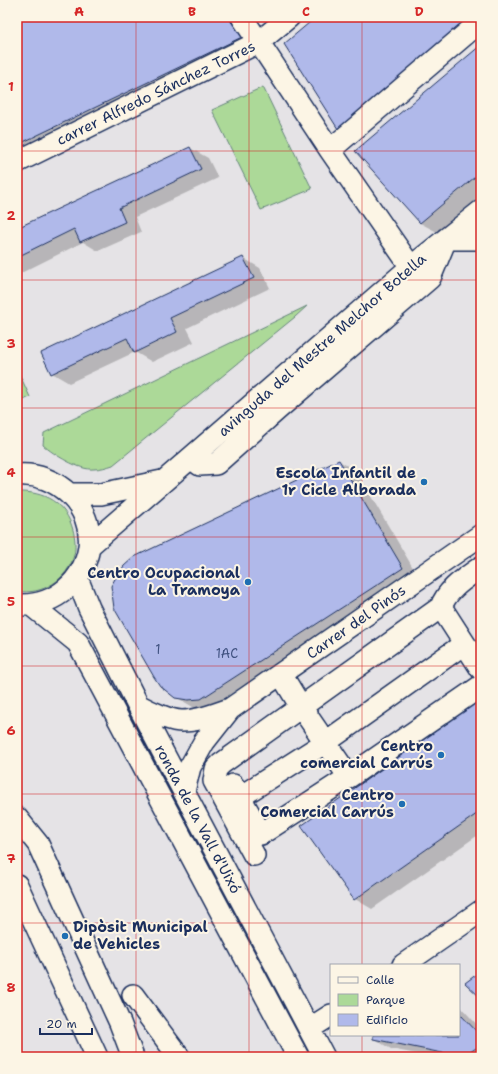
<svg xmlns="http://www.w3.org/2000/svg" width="498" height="1074" font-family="'Shantell Sans',sans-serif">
	<rect width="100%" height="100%" fill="#e5e3e6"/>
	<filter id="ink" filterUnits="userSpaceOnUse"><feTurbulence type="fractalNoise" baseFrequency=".025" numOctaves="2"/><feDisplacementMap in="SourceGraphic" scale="8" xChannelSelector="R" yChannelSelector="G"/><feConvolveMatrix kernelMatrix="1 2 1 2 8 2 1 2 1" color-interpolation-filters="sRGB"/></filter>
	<g filter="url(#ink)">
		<path fill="#acd998" stroke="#64847b" d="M263,87L312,189L261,210L212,110Z
			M307,306L295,317L113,465C107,467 100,469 94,469C80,471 53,454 43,445L44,433Z
			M17,369L30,397L17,403Z
			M17,492C44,491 66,503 73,530C75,537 76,547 74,555C68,579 42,596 17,591Z"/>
		<path fill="#0003" d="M17,17H238L258,46L17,162Z
			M267,17H307L288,33L271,23Z
			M481,47V196L437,232L420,223Z
			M190,148L208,158L218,178L135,217L141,232L98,251L83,242L17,275V229Z
			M243,258L260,268L270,288L187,328L194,342L152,362L135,352L69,383L52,373Z
			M339,461L356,471L419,578L218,709H206L193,707L176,697Z
			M481,701V833L372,909L355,899Z
			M459,1005L481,1029V1057H432L391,1049L374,1039V1035H459Z"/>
		<path fill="#b0b9ea" stroke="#1b2f5e" d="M17,17H228L242,37L17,145Z
			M316,17H472L338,129L284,44Z
			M481,45V172L420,223L355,151Z
			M190,147L201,169L119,208L125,222L80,242L74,229L17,257V228Z
			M243,257L254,278L170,318L177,332L134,353L127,338L51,374L41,353Z
			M339,460L403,568L201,699L188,700L175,698L160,686L154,677L114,608L111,586L116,577L124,566L134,557Z
			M481,699V811L354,900L301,826Z
			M481,971V998L465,983Z
			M459,1013L481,1036V1045L462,1057L373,1039V1035H459Z"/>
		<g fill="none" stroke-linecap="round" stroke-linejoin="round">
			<defs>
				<path id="minor" d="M242,17L330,150L411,267
					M330,150L481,21
					M17,162L259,42L289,17
					M191,458L200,465L216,464L278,409L430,278L446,239H476L481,234
					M17,475C56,471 94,507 89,547C84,581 56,605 22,605
					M69,494H101L162,481
					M89,546L411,267L481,211
					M77,578L89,608L138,705L324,1057
					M31,605L78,643L298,1057
					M441,607C447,589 466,578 481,567
					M281,674L301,707L349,777L481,686
					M138,705C149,711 170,721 182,721C199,721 215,714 230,709L481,535
					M233,785L261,834L349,777
					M184,791L190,767L204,742L230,709
					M240,797L326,742L464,644
					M17,818L38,844L120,1023L133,1057
					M254,855L214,781L216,769L221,764L441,607L481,669
					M17,885L97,1057
					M403,965L481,911
					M133,995L179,1057
					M309,1029L331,1015"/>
			</defs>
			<use href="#minor" stroke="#1b2f5e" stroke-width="24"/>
			<use href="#minor" stroke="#fcf5e5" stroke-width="21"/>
		</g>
	</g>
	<path fill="none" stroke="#d62828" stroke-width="1" stroke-opacity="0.55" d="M136,17V1057M249,17V1057M362,17V965M17,151H481M17,280H481M17,408H481M17,537H481M17,666H481M17,794H481M17,923H481M362,1035V1057"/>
	<g fill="#1f6fb2" stroke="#fcf5e5" stroke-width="1.5">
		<circle cx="424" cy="482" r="4"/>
		<circle cx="248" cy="582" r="4"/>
		<circle cx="441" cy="755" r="4"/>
		<circle cx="402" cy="804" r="4"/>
		<circle cx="65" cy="936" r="4"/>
	</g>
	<g text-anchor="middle" stroke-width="4" stroke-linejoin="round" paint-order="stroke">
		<g font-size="13" fill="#405281">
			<text x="158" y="654">1</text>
			<text x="227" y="658">1AC</text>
		</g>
		<g font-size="15" fill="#1b2f5e" stroke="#fcf5e5">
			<text transform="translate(156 93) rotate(-26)" y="5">carrer Alfredo Sánchez Torres</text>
			<text transform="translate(322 345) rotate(-41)" y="5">avinguda del Mestre Melchor Botella</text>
			<text transform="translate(356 622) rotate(-35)" y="5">Carrer del Pinós</text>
			<text transform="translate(198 819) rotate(62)" y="5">ronda de la Vall d'Uixó</text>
		</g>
		<g font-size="15" font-weight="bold" fill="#1b2f5e" stroke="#fcf5e5" text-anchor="end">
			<text x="416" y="478">Escola Infantil de<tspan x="416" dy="17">1r Cicle Alborada</tspan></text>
			<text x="240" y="578">Centro Ocupacional<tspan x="240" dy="17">La Tramoya</tspan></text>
			<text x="433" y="751">Centro<tspan x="433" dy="17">comercial Carrús</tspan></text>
			<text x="394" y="800">Centro<tspan x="394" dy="17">Comercial Carrús</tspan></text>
			<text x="73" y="932" text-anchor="start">Dipòsit Municipal<tspan x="73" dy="17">de Vehicles</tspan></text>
		</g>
	</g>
	<rect width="498" height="1074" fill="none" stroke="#fcf5e5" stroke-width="44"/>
	<rect x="330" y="964" width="130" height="72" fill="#fcf5e5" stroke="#a2a6af"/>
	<rect x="338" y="977" width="20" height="6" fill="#fcf5e5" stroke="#a2a6af"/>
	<text x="366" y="984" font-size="12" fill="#1b2f5e">Calle</text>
	<rect x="338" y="994" width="20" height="12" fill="#acd998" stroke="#a2a6af"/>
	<text x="366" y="1004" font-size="12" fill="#1b2f5e">Parque</text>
	<rect x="338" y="1014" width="20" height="12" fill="#b0b9ea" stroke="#a2a6af"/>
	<text x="366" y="1024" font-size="12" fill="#1b2f5e">Edificio</text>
	<path d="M40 1028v6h52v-6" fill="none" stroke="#1b2f5e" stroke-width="2"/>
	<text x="46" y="1028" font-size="12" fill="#1b2f5e" stroke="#fcf5e5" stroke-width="3" paint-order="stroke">20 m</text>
	<rect x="22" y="22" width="454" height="1030" fill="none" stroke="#d62828" stroke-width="1.5"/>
	<g font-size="13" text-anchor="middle" font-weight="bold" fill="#d62828">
		<text x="79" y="16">A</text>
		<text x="192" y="16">B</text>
		<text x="306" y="16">C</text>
		<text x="419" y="16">D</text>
		<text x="11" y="91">1</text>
		<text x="11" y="220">2</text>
		<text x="11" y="348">3</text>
		<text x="11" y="477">4</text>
		<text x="11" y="606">5</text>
		<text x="11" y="735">6</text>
		<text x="11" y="863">7</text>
		<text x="11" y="992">8</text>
	</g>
</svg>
